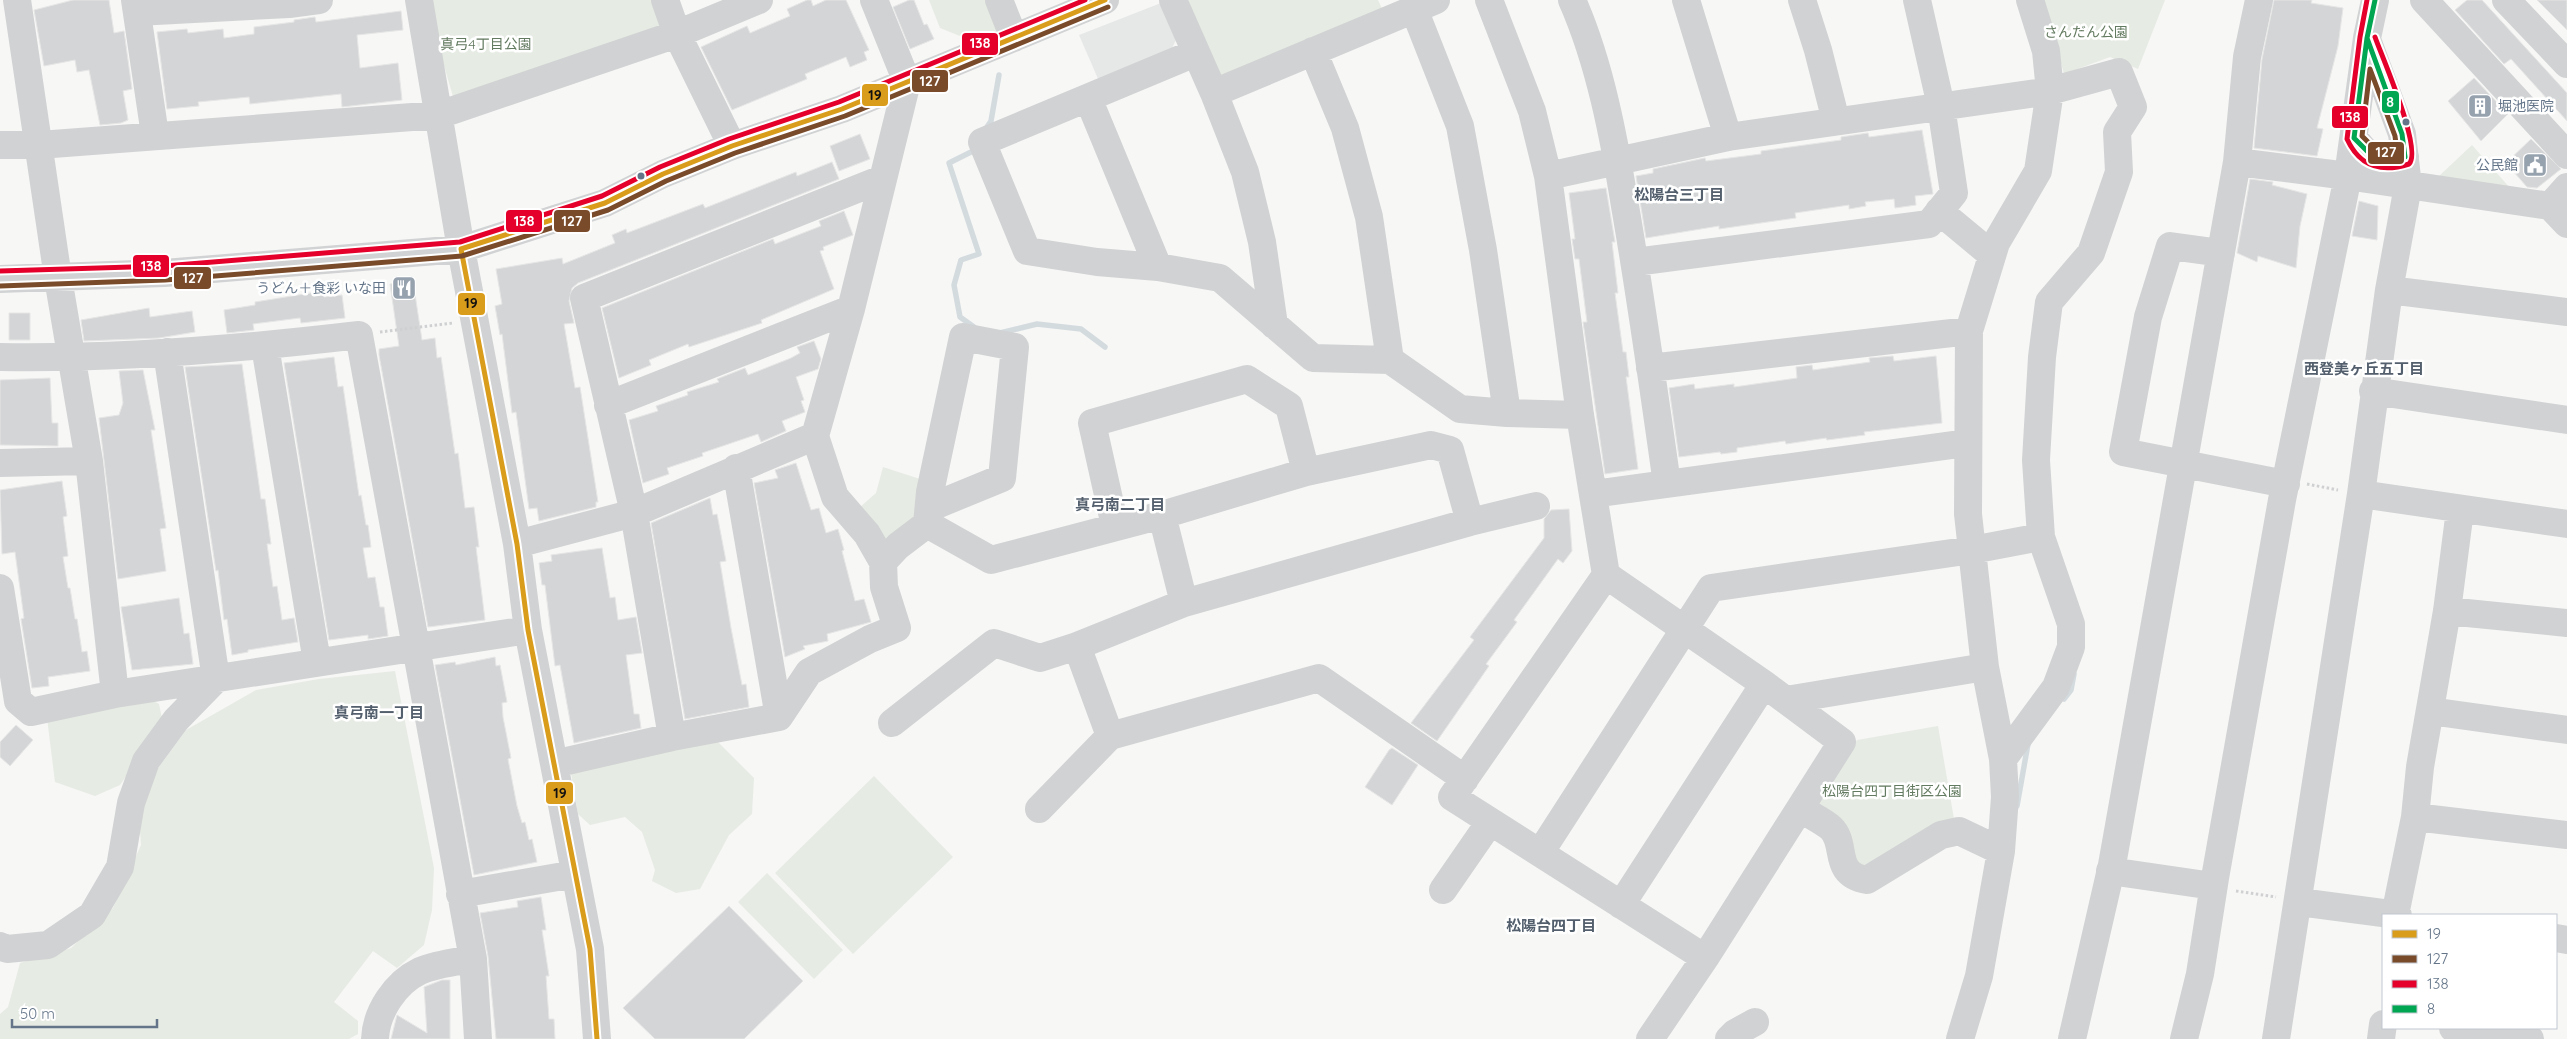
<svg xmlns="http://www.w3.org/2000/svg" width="2567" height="1039" font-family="Quicksand,'Noto Sans JP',sans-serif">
	<rect width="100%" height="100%" fill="#f7f7f6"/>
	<path fill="#e6e7e7" d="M1161,3L1177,38L1172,48L1099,81L1079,35Z"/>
	<path fill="#e6ebe4" d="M425,0H655L661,20L658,31L454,100Z
		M929,0H990L997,33L975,42L940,28Z
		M1188,0H1378L1384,13L1226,77L1210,69Z
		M2043,0H2165L2138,69L2110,57L2064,74Z
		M2472,145L2510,188L2438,177Z
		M883,467L923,480L924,517L882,546L859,508L876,493Z
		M395,671L434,868L432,910L424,945L397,968L373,951L334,1002L358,1021V1034L349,1039H0V1014L8,1007L20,963L71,948L113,908L141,845L139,816L154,774L186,730L256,690L319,679Z
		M148,698L159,704L163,723L120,785L95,796L55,782L47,718Z
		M1938,726L1954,819L1864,874L1818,805L1857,740Z
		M714,738L754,778L752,814L729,835L700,889L676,893L652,881L655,870L642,832L625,817L590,825L578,814L570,767Z
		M874,776L953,857L853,954L775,873Z
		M767,873L843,950L814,979L738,902Z"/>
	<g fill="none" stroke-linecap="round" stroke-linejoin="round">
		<path stroke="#d4dbdf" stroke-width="5.5" d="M985,130L991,121L999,75
			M974,327L960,317L954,285L961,260L979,254L949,163L973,151L975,147
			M1000,333L1037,324L1081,329L1105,347
			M2064,699L2071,690L2074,674
			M2017,806L2028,744"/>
	</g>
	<path fill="#d4d5d6" stroke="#e6e6e6" d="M73,0H109L114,33L124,31L132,89L123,91L128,120L121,123L100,125L89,70L77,72L75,60L44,66L34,10Z
		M807,0H811L813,6L826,0H846L869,50L864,52L867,60L850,67L846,57L805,74L807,79L732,110L701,47L747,26L750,33L790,16L787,9Z
		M909,0H914L924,25L927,24L934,39L910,49L893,7Z
		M2274,0H2312L2311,3L2343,8L2338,46L2317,128L2323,129L2317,156L2254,148L2262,59Z
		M2467,0H2482L2567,93V121L2511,59L2504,64L2455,10Z
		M2537,0H2567V30Z
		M401,11L403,30L357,35L360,68L398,63L402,100L342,107L341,94L250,104L249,97L198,102L199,106L167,109L157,32L187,29L188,33L223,29L224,38L254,34V27L294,22V20L315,17L316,22Z
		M2474,78L2508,114L2481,141L2448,101Z
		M1922,130L1933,194L1915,196L1916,205L1895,208L1894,199L1865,202L1866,206L1849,209V205L1795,213L1796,218L1719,229V226L1646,238L1636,176L1653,173V169L1705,158L1706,161L1761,154V151L1841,140V137L1868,133L1869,137Z
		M860,134L870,159L839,171L830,146Z
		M2531,139L2561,169L2537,188L2527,187L2506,163Z
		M832,162L839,179L578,283L572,288L569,301L574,323L564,324L575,388L580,387L598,502H596V507L539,521L537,508L529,509L516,412L512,413L502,334L500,335L495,306L502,304L496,269L562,258L563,264L615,243L612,235L626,229L627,233L682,212L703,204L705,208L796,172L797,176Z
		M2250,179L2273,182L2272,185L2307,194L2300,226L2296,268L2258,256L2257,262L2237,253Z
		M1606,188L1615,242H1612L1618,293H1615L1623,352H1626L1629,377H1626L1638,469L1605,474L1583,322H1587L1579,259H1575L1572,239H1575L1569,193Z
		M2359,201L2378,206L2377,240L2352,236Z
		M844,211L853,235L823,247L824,250L820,251L834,289L761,320L762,323L689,347L688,344L649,360L651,365L619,378L602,308L773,239L775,244L821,226L819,221Z
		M413,281L422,340L435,338L437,358L441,357L455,454L458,453L465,508L474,507L479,547H476L485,620L428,627L379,355V349L399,346L390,284Z
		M323,291L324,297L342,295L345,318L301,323L300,318L253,324L254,330L227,333L224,310L255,305V302Z
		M149,308L150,317L192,311L195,332L159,338L84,341L81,320Z
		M9,313H30V340H9Z
		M814,341L821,359L818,369L796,377L804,400L801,401L805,412L782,421L786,431L761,442L758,434L702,453L703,456L667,468L669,474L643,483L629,420L658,411L656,406L688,395L687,392L719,382L717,379L745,368L748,375L791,358L800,353L797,347Z
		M1893,356L1894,361L1936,356L1942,423L1864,432L1865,435L1827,440L1826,438L1786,444L1785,441L1737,448V452L1721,454L1720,452L1679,457L1669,388L1694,384L1695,389L1734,384V387L1797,378L1796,367L1812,365L1813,370L1870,362L1869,358Z
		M334,357L338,387L343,386L359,496L361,495L366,525H368L371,547L363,548L368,578L375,577L380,607H384L388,636L368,639V635L329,640L284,363Z
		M242,364L261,499H265L271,544H267L273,587L277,586L282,620L294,618L298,642L248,650V652L232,655L227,619L224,620L218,570L216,571L185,367Z
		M143,370L155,430H151L166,528L160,529L166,571L118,579L99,418L119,415L123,403L119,371Z
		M50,378L52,423H58V446L0,445V380Z
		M796,463L811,510L819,508L826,533L838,529L844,550L842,551L855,601L864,599L871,622L827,634L828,641L803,646L805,649L785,657L754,483L778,478L775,470Z
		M62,481L67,516L63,517L68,556L63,557L68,588H70L75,619H77L82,652L87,651L90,671L48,677L49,686L32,688L21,619L24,618L15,552L2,554L0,490Z
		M710,498L713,515L717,514L726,561L720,562L731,628L742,685L746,684L749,707L685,719L651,523Z
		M1569,509L1572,551L1563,563L1558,559L1514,620L1517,622L1486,664L1489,666L1437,741L1411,723L1474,640L1470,637L1544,538V519L1551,510Z
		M602,548L610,598L615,597L618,620L636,617L642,653L626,655L634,714H639L641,728L574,743L560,665L555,666L545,585H542L539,563L552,561L551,555Z
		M179,598L184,634L189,633L193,664L132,670L121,607Z
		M495,657L496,666L500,665L507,702L502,703L503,717L511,758L508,759L517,806L522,823L525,822L529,840L532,839L537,862L474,875L435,665L455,662L456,665Z
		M16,725L33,740L10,766L0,757V742Z
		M1392,748L1418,765L1392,805L1365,787L1389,750Z
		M541,897L546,930H542L549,976H546L549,1019H554L555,1039H496L488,956L480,913L518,907L517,901Z
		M729,906L803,981L744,1039H655L623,1008Z
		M442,980H450V1039H391L397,1015L427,1033L424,987Z"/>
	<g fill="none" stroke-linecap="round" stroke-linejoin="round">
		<path stroke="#cfd0d1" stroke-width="3" stroke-dasharray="2.5 2.5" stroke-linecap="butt" d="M380,332L453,323
			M2307,484L2338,490
			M2236,891L2276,897"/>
		<path stroke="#d1d2d3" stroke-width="28" d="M17,0L58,278L89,461L115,694
			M135,0L155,135
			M419,0L461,249L517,544L528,630L590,949L597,1039
			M665,0L677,34L732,146
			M999,0L1014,38
			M1173,0L1214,93
			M1489,0L1532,111L1548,176L1580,415L1606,575L1452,797L1705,958L1842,742L1764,684L1606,575
			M1572,0C1600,63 1614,138 1625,206C1641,298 1654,391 1667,484
			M1686,0L1728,137
			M1802,0L1818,50L1836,121
			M2424,0L2567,155
			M2506,0L2567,64
			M1414,9L1460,126L1483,250L1507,413L1580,415
			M137,12L289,4L319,0
			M1313,51L1345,128L1369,217L1390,360
			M1195,53L982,142L1027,251L1097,262L1158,267L1220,278L1313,358L1390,360L1460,409L1507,413
			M1088,98L1158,267
			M2354,138C2373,161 2376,167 2405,157
			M0,145H39L439,115L677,34L759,0
			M2237,162L2348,176L2550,206L2567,224
			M2550,206L2567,187
			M1939,211L1992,255
			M2221,253L2170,246L2148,317L2123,452L2286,484
			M1635,262L1929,224L1954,193L1941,106L1917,0
			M0,279L164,273L461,249L605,203L663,174L732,146L842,109L1105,0
			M2389,290L2567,312
			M1274,325L1262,242L1245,172L1214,93L1436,0
			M265,346L317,662
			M0,357C120,359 240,349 359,335L473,959L478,1039
			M1650,368L1969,331
			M2373,391L2567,420
			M608,405L851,309
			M0,463L89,461
			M736,468L779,717
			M1593,494L1967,443
			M2361,494L2567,524
			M1162,515L1184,603L1470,522L1536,506
			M927,524L991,560L1162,515L1306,472L1431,445L1450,450L1470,522
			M1115,526L1092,423L1247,379L1289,406L1306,472
			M517,544L634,513L815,436L851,309L907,82L874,0
			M883,562L898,546L927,524L930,492L963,337L1015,347L1002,478L929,508
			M0,588L18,701L31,712L115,694L528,630
			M2447,611L2567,623
			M1786,700L1985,667L1968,514L1969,331L1996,243L2038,171L2050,91L2046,51L2030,0
			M2430,711L2567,730
			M892,723L994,643L1040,658L1077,646L1184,603
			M1110,736L1319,678L1465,779
			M672,737L634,513L584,298L882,179
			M2003,759L2056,687L2071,647V624L2041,537
			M554,764L672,737L779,717L809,672L870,639L897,628L884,587L883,562L867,534L835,497L815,436
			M1039,809L1110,736L1077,646
			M1801,809C1810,815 1823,821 1831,828C1848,844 1831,874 1867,880L1941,835L1959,831L2001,851
			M2415,817L2567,835
			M1540,853L1711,588L1972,550L2041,537L2036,460L2042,357L2049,302L2091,253L2119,172L2117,132L2133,107L2119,72L2050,91L1728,137L1548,176
			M2110,871L2213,886
			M1443,890L1490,822
			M460,894L575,874
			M2299,902L2398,915
			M1621,905L1764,684
			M2395,915L2415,817L2420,767L2447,611L2460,510
			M2556,938L2567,940
			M0,946L7,949L48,945L92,915L120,867L131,803L146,761L176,720L216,679L167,352
			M2453,1028L2530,1039
			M375,1039C376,1012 395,983 420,971C436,964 456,962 473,959
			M1650,1039L1705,958
			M1729,1039L1735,1033L1755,1022
			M1960,1039L1979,976L2001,851L2005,797L2003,759L1985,667
			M2072,1039L2112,865L2237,162L2247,57L2259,0
			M2184,1039L2200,974L2215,878L2282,500L2348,176L2367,38L2375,0
			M2276,1039L2361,494L2389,290L2408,186L2402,134L2368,42
			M2381,1039L2383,1024"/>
		<defs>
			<path id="bus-1" d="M597,1039L590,949L528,630L517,544L461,249L605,203L663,174L732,146L842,109L1105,0"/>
			<path id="bus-2" d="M2370,69L2395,136L2397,152L2379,153L2362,136Z
				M0,286L165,280L462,256L608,210L666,181L735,153L845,116L1108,7"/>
			<path id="bus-3" d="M2360,37L2347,139C2360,167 2381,173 2409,164C2423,150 2382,57 2375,37
				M2360,37L2367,0
				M0,271L164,266L460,242L602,196L660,167L729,139L839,102L1085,0"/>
			<path id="bus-4" d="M2367,38L2402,134L2405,157L2387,161L2376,160L2354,138Z
				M2367,38L2375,0"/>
		</defs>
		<use href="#bus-1" stroke="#fff" stroke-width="9"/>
		<use href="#bus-2" stroke="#fff" stroke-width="9"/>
		<use href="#bus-3" stroke="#fff" stroke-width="9"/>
		<use href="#bus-4" stroke="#fff" stroke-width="9"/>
		<use href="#bus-1" stroke="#da9c1b" stroke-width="5"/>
		<use href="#bus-2" stroke="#7a4b2a" stroke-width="5"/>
		<use href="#bus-3" stroke="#e4002b" stroke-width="5"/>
		<use href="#bus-4" stroke="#00a651" stroke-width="5"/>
	</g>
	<defs>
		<symbol id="building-square" viewBox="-11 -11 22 22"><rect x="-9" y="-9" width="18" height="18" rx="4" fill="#97a2af" stroke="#fff"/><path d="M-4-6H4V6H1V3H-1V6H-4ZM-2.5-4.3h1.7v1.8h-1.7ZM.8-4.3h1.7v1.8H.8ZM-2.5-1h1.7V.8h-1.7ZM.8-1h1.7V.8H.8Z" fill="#fff"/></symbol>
		<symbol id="civic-square" viewBox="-11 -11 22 22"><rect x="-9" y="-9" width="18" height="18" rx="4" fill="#97a2af" stroke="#fff"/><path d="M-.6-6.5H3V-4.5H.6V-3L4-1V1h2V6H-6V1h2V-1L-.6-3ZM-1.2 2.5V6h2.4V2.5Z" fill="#fff"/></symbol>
		<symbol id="restaurant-square" viewBox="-11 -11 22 22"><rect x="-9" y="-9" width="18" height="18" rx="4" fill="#97a2af" stroke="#fff"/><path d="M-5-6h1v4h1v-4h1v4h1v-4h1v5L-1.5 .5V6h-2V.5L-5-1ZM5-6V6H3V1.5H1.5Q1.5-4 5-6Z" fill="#fff"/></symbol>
	</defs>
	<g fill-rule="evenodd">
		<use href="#building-square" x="2466" y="92" width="28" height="28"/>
		<use href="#civic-square" x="2521" y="151" width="28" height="28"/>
		<use href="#restaurant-square" x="390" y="274" width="28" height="28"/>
	</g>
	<g fill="#647589" stroke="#fff" stroke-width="2">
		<circle cx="2406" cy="122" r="4.5"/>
		<circle cx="641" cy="176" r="4.5"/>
	</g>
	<g text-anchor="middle" stroke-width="5" stroke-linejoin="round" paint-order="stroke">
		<g font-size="14" fill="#627a5f" stroke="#fff">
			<text x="2086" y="37">さんだん公園</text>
			<text x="486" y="49">真弓4丁目公園</text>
			<text x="1892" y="796">松陽台四丁目街区公園</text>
		</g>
		<g font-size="14" fill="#647589" stroke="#fff" text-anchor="end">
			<text x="2498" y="111" text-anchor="start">堀池医院</text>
			<text x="2518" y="170">公民館</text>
			<text x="386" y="293">うどん＋食彩 いな田</text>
		</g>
		<g font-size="15" font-weight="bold" fill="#535f6d" stroke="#fff">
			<text x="1679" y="200">松陽台三丁目</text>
			<text x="2364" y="374">西登美ヶ丘五丁目</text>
			<text x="1120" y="510">真弓南二丁目</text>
			<text x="379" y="718">真弓南一丁目</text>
			<text x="1551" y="931">松陽台四丁目</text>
		</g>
	</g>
	<g stroke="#fff" stroke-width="2">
		<rect x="961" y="32" width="38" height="24" rx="5" fill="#e4002b"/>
		<rect x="911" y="69" width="38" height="24" rx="5" fill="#7a4b2a"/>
		<rect x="861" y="83" width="28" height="24" rx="5" fill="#da9c1b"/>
		<rect x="2381" y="90" width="19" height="24" rx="5" fill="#00a651"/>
		<rect x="2331" y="105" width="38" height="24" rx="5" fill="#e4002b"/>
		<rect x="2367" y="141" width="38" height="24" rx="5" fill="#7a4b2a"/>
		<rect x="505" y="209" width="38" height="24" rx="5" fill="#e4002b"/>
		<rect x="553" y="209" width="38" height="24" rx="5" fill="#7a4b2a"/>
		<rect x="132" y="254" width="38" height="24" rx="5" fill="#e4002b"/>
		<rect x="173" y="266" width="39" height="24" rx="5" fill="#7a4b2a"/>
		<rect x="457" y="292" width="29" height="24" rx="5" fill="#da9c1b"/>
		<rect x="545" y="781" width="29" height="24" rx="5" fill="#da9c1b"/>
	</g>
	<g font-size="14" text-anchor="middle" font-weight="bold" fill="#fff">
		<text x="980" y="48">138</text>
		<text x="930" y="86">127</text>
		<text x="2390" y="107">8</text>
		<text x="2350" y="122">138</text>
		<text x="2386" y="157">127</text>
		<text x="524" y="226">138</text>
		<text x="572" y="226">127</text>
		<text x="151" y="271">138</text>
		<text x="193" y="283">127</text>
	</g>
	<g font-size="14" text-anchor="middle" font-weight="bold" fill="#111">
		<text x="875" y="100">19</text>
		<text x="471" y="308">19</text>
		<text x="560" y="798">19</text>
	</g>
	<rect x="2382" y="914" width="175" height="115" fill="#ffffff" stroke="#c1c8d0"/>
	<rect x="2392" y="930" width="25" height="8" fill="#da9c1b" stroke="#c1c8d0"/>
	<text x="2427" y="939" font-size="15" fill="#647589">19</text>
	<rect x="2392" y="955" width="25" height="8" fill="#7a4b2a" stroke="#c1c8d0"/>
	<text x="2427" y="964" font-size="15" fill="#647589">127</text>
	<rect x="2392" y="980" width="25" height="8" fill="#e4002b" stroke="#c1c8d0"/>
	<text x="2427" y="989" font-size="15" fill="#647589">138</text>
	<rect x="2392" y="1005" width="25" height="8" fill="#00a651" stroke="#c1c8d0"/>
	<text x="2427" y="1014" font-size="15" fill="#647589">8</text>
	<path d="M12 1019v8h145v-8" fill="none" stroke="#647589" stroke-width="2.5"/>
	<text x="20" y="1019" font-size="15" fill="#647589" stroke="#ffffff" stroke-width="4" paint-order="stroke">50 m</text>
</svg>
